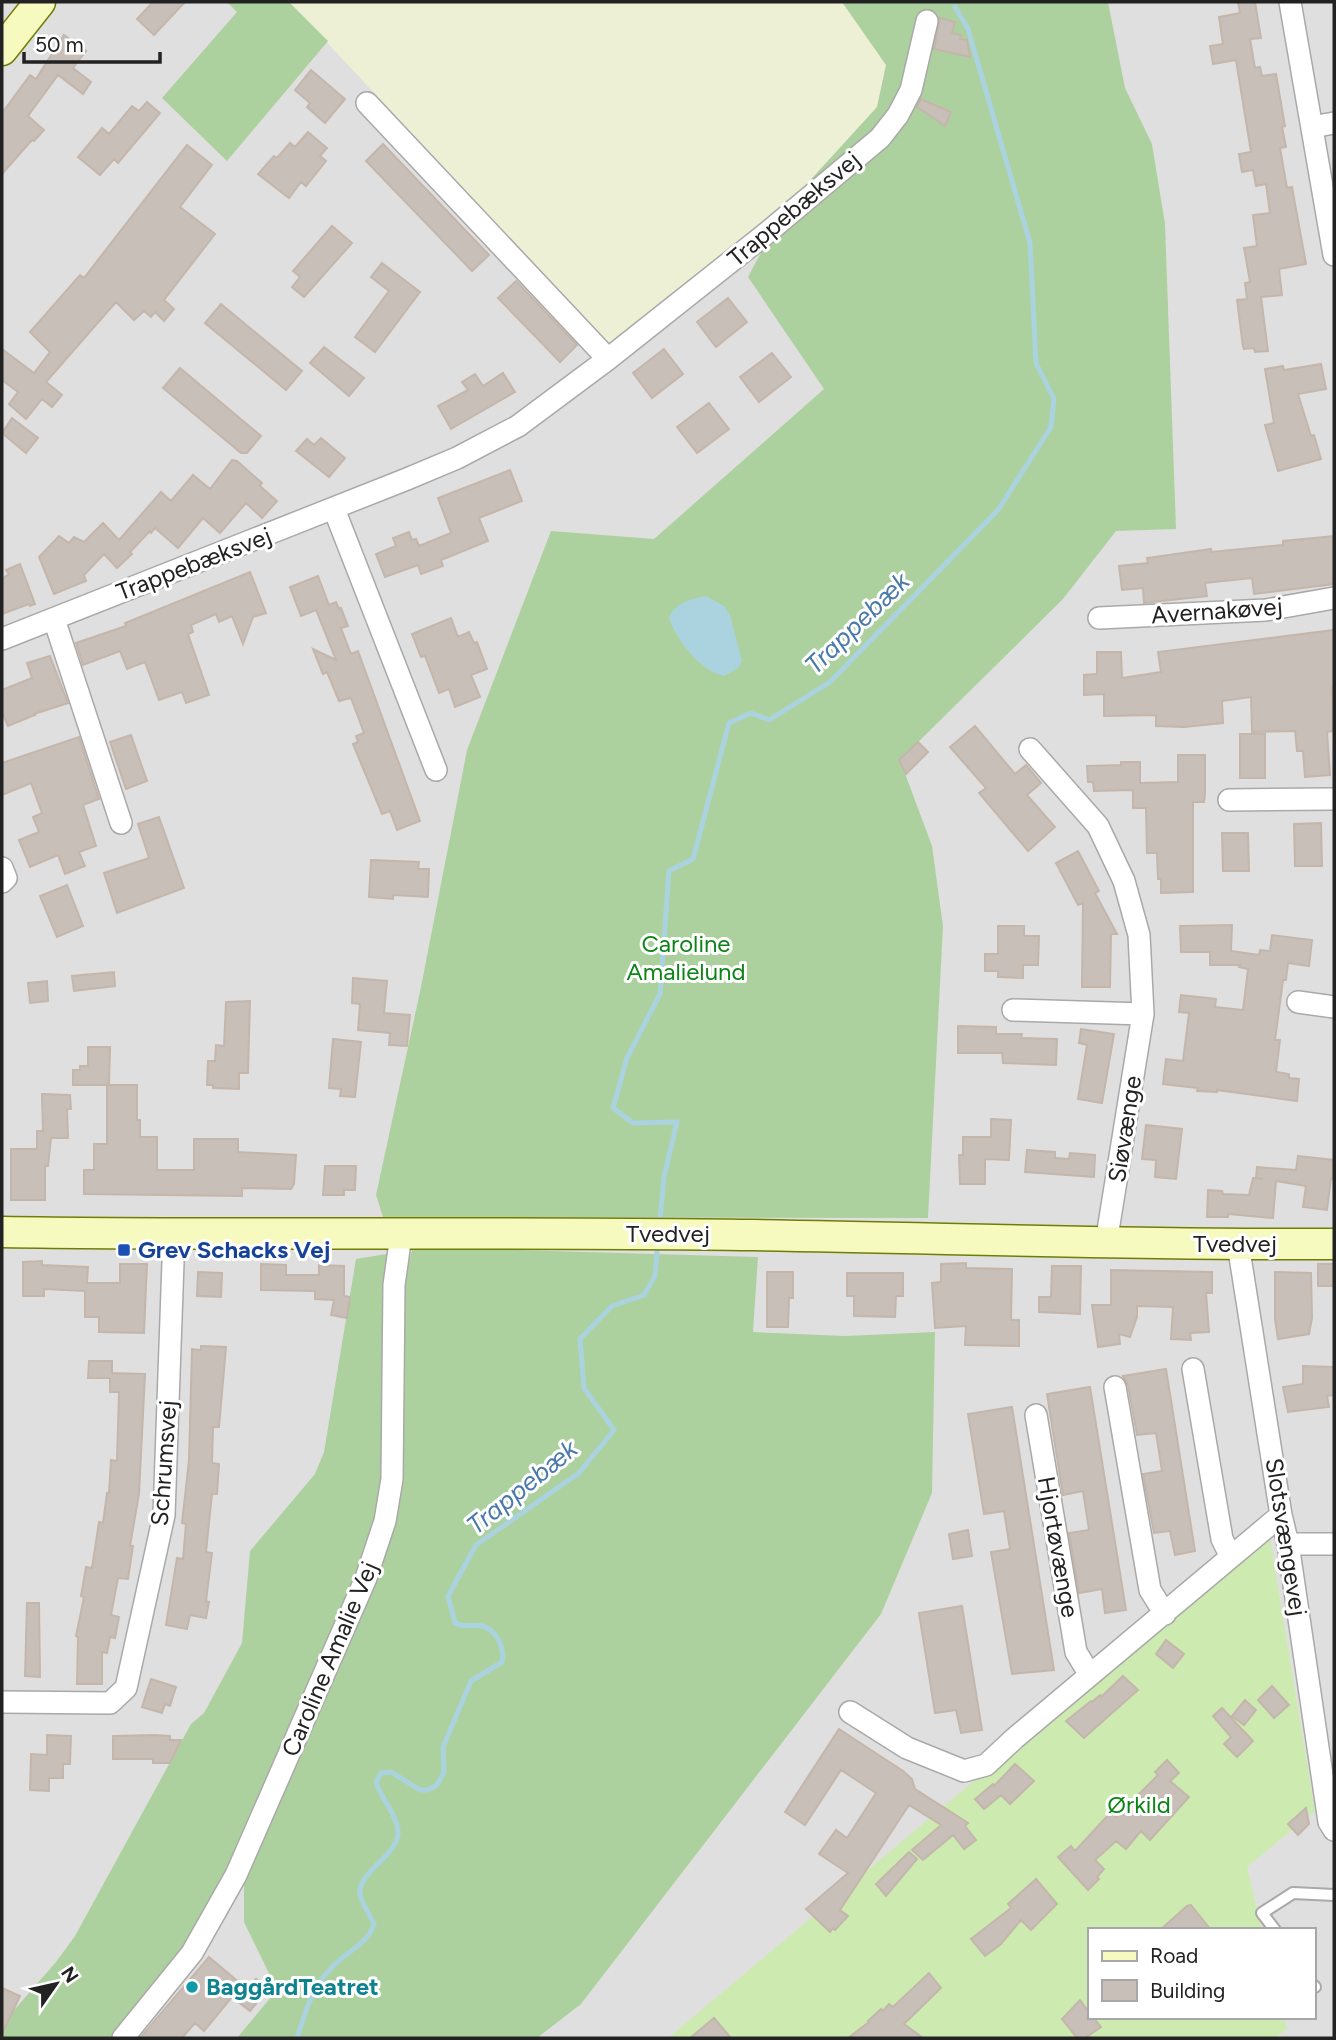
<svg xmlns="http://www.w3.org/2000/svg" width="1336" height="2040" font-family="Figtree,sans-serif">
	<rect width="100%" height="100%" fill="#f2efe9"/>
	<path fill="#e0dfdf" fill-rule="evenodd" d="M2,2H1334V2038H2ZM1089,1930H1313V2017H1089Z"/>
	<path fill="#eef0d5" d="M289,2H842L886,65L877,107L784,209L610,344Z"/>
	<path fill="#cdebb0" d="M1269,1533L1315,1811L1247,1867L1262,1930H1089V2017H1284L1287,2029L1275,2038H668Z"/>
	<path fill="#add19e" d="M227,2H289L328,41L227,161L162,98L237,12Z
		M842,2H1108L1125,88L1152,144L1165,224L1176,529L1116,531L1063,599L900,760L932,846L943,926L928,1218L383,1217L376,1195L421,987L467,750L551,531L654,539L824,389L748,277L784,209L877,107L886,65Z
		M413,1247L758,1257L753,1332L845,1336L935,1332L932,1493L881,1614L581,2004L537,2038H237L277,1990L244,1922V1876L378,1579L394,1518L401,1289Z
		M393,1253L385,1478L360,1574L230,1872L184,1950L113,2038H2V2024L56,1962L75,1936L191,1724L204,1713L242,1643L250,1551L315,1474L324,1452L356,1259Z"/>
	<path fill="#aad3df" d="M706,596L724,606L730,615L742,661L738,668L724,676C699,670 678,642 669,618C675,603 690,599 706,596Z"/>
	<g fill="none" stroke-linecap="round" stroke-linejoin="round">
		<path stroke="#aad3df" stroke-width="5" d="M660,1219L664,1177L677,1122L633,1123L613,1108L627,1058L660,994L669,871L693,859L729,723L751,713L769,720L830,682L998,510L1051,427L1054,399L1036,363L1030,243L968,29L955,7
			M297,2038C305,2012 313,1986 333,1966C347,1951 368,1944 374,1924C370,1915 362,1904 360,1895C356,1873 399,1855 398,1832C397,1814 381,1799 376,1782L381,1773L391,1772L420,1790H428L437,1785L444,1772L443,1747L471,1681L502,1662C505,1648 497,1630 482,1626C471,1623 465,1629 455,1623L448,1596L476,1545L579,1473L614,1430L584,1388L580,1339L612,1306L644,1295L655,1276L657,1252"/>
	</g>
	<path fill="#c7bfb8" stroke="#c4b6ab" stroke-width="2" d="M153,2H185L154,35L137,19Z
		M1238,2H1255L1261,38L1250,39L1255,68L1260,67L1262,76L1276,74L1285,126L1282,127L1286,147L1280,148L1287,188L1292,187L1306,264L1279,269L1282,295L1261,297L1268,351L1255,352L1254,348L1244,349L1243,347L1237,300L1247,299L1245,283L1250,282L1244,248L1257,246L1253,215L1270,213L1266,184L1256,186L1253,170L1242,172L1239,154L1251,152L1236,60L1213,64L1210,46L1223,44L1219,17L1240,13Z
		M940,18L955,22L952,33L961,35L960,39L967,40L970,57L934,49Z
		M64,35L86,51L73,68L91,82L83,94L58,75L28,116L44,130L34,141L32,140L2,174V113L30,75L36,79Z
		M311,70L345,99L325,123L307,107L310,103L295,90Z
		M921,99L951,112L945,126L917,107Z
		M147,102L160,113L118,163L114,159L100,175L78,157L102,128L109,134L132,106L139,111Z
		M308,132L327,148L320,156L326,161L306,186L301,182L289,198L258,174L274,156L277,158L290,143L295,147Z
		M383,144L489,255L472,271L366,161Z
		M187,145L212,165L180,207L215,234L164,300L174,309L164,321L155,312L151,317L144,311L134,320L116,302L46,382L62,395L52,407L42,399L26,419L9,404L18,392L2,380V349L34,373L50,352L30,332L80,275L84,278Z
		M332,226L352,243L304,297L292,287L300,277L293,271Z
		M382,263L420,292L375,352L355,337L389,291L371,277Z
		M516,281L577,345L560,362L498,298Z
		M728,298L747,322L716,347L697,322Z
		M221,304L302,371L286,390L205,323Z
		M324,347L364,378L349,396L310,363Z
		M664,349L683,374L652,398L633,373Z
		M772,353L791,377L759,402L740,377Z
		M1321,364L1326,389L1298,394L1311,436L1314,435L1321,459L1278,471L1265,425L1274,423L1265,369L1283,366L1284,370Z
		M180,368L261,436L247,453H241L163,388Z
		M503,373L515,392L451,429L438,406L468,390L462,382L475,374L483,386Z
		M709,403L729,429L697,453L677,427Z
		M12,418L38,438L26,453L2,433Z
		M321,438L345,458L329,477L296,451L307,439L314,445Z
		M232,460L237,461L262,483L260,486L277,501L262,518L246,503L220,533L203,518L178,548L155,528L151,533L150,531L130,552L132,554L117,568L104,554L84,575L86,581L54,594L39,557L59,536L69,543L74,537L84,542L103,523L119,540L161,492L171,501L193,475L210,489Z
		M510,470L522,501L479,518L488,541L441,560L443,566L421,574L418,565L385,577L376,554L396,546L393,538L409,532L412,540L416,539L419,546L451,533L438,498Z
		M1334,536V584L1254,594L1252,578L1205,583L1207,596L1144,603L1143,588L1122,590L1119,566L1148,563L1147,558L1211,549V552L1283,545V541Z
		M20,564L35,604L30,606L29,604L2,614V579L9,574L6,570Z
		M250,572L266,613L253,617L243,644L232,616L219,622L216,614L191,625L193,632L188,634L209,695L186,703L182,692L159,700L145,662L127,669L120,651L83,665L76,643L126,626L125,623Z
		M318,576L329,605L336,602L339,609L341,608L348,626L341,628L351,654L358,651L420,821L397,830L390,811L382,814L353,744L358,742L356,736L364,733L351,698L339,701L327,672L323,674L313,649L336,660L316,610L301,616L290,587Z
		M451,618L458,637L469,632L474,643L477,642L487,669L471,675L480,697L455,707L449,689L439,693L425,656L421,657L412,634Z
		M1334,630V688H1332L1334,731L1327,732L1330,775L1305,777L1303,751H1297L1295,731L1252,732L1251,697L1222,701L1223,723L1184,727L1156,726V715L1104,716V694L1084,695V675L1097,674V652H1121L1122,678L1161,672L1158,652Z
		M50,656L68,703L34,714L35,715L8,726L2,712V690L32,678L27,663Z
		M975,726L1015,774L1026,765L1041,783L1027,795L1055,827L1028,851L979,793L986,788L950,747Z
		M1240,734H1265V778H1240Z
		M131,735L147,781L126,789L110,742Z
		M79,737L99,799L83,805L96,846L79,852L85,866L65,874L58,855L30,867L19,840L39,832L33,817L42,813L31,783L2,795V763Z
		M918,742L928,752L906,774L899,760Z
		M1178,755H1205V793L1204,802H1193V892L1161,893V879H1158L1157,853H1147L1146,808H1133V790L1094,791L1093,782H1088L1087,766L1121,765V762H1140V783L1178,782Z
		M159,817L184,888L117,913L104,873L149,858L138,824Z
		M1321,823L1322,866H1295L1294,824Z
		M1222,833H1248L1249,871H1223Z
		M1078,851L1099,891L1095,893L1117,934H1111L1110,987H1082L1083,903L1078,905L1056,863Z
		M371,860L419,862L418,869H429L428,897L393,895V899L369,897Z
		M67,885L83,926L57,937L40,896Z
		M1232,925L1231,951L1259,955L1260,950L1270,951L1272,935L1312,940L1309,966L1288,963L1286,980H1283L1275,1040H1280L1276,1072L1289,1074V1078L1299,1079L1297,1101L1217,1090V1092L1197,1091L1198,1088L1163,1084L1166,1059L1183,1061L1189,1013L1179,1012L1181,995L1216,999L1215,1007L1243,1010L1248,969L1239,967L1240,965H1210V952H1181L1180,926Z
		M998,926H1024V936H1039L1038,965H1023V978L998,977V971H985V954H998Z
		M114,972L115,986L74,991L72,976Z
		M353,978L387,981L384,1013L410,1015L407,1046L389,1045L390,1033L358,1030L360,1004L352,1003Z
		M47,981L48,1001L30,1003L28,983Z
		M250,1001L248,1073H239V1089L213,1088V1085H207L208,1061H215L216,1045L224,1046L226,1002Z
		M958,1026L996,1027V1034H1022L1021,1038L1057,1039L1056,1065L1003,1063L1002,1053H958Z
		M1081,1029L1114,1034L1102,1103L1078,1099L1087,1045L1079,1043Z
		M333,1039L361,1042L355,1097L340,1096L341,1089L329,1088Z
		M88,1047H110L109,1085H73V1070H80V1066H88Z
		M107,1085H137V1120H140V1137H157V1170H194V1139H238V1152L296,1155L294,1184L291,1189L242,1188V1196L84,1194V1170H94V1144H107Z
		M42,1094L70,1095L71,1109H67L68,1138H51L48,1166H45V1200H11V1149H37V1131H43Z
		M991,1119L1011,1120L1009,1160L985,1159V1184H960L959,1155H963V1137H991Z
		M1146,1125L1182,1129L1176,1179L1155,1177L1156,1160L1142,1159Z
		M1027,1150L1055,1152V1158L1069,1159L1070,1153L1095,1155L1094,1177L1025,1172Z
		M1298,1156L1334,1160V1179L1331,1178L1327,1210L1303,1207L1306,1186L1276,1181L1273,1218L1228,1214V1217H1207L1208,1190L1222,1191L1223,1194L1249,1195L1253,1178L1263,1179L1256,1178L1257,1167L1296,1170Z
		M325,1166H356L355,1190H344V1195H323Z
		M42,1261V1265L88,1267L87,1283H120V1264H147L144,1333L99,1332V1317H85V1291L44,1289V1296H23V1262Z
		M966,1263V1268L1012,1269L1011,1320H1019V1346L965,1345L966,1326L935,1328L932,1283L941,1282V1264Z
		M261,1264L286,1265V1275H319V1265L344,1266V1296L350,1297L347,1318L331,1315L334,1300L315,1299V1291L261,1290Z
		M1318,1264H1334V1286H1318Z
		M1052,1266H1081L1080,1314L1039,1312V1297H1051Z
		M1111,1270L1212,1272V1293H1206L1209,1332L1190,1333L1191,1340L1171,1339L1173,1307L1137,1306V1317L1130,1337L1119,1334L1120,1344L1098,1347L1092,1305H1111Z
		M198,1272L222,1273L221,1297L197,1296Z
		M767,1272H793V1298H789L788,1327H767Z
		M1275,1272L1311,1273L1312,1318L1309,1334L1278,1339L1275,1319Z
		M847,1273H903V1296H896L895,1317L854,1316V1296H847Z
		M201,1346L226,1347L219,1427H213L212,1463L219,1464L217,1494H212L206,1552L212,1553L206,1601L209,1602L206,1618L190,1615L187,1629L166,1625L177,1558L183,1559L186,1524L182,1523L189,1460L192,1349L201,1350Z
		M89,1361H112V1373L145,1374L139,1494L130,1546H133L128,1579L118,1578L111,1615L119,1617L115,1638L110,1637L107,1653L102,1652V1684H77L78,1637L76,1636L84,1597L81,1596L86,1567L92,1568L99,1522L103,1523L107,1493H109L111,1460L117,1461L119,1392H110V1378H88Z
		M1303,1366L1334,1367V1395L1327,1396L1329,1407L1288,1412L1283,1387L1303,1384Z
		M1166,1369L1195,1551L1175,1555L1170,1531L1154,1533L1143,1474L1162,1471L1156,1433L1137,1435L1128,1385L1123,1376Z
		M1090,1387L1126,1610L1105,1613L1102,1589L1079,1593L1069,1533L1089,1530L1083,1491L1063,1495L1047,1394Z
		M1012,1407L1054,1670L1012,1674L991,1552L1010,1549L1004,1511L984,1514L968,1414Z
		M968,1530L972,1556L953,1559L949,1534Z
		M27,1603H39L40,1677L25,1676Z
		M962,1606L982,1730L961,1733L956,1710L935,1713L919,1613Z
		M1166,1640L1184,1654L1173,1668L1156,1654Z
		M1123,1676L1138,1690L1084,1738L1066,1721L1091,1701L1092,1702L1100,1695L1101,1697Z
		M151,1679L176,1687L170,1706L165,1704L162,1713L142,1707Z
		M1272,1686L1289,1705L1274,1718L1258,1700Z
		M1245,1700L1256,1710L1244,1725L1232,1716Z
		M1222,1708L1253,1741L1237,1757L1224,1744L1231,1737L1213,1716Z
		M839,1729L903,1771L912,1779L915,1789L968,1823L965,1826L976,1840L964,1849L953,1835L923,1860L912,1850L941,1825L909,1805L840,1910L848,1916L835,1930L833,1928L830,1932L806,1909L848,1873L819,1854L836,1830L847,1838L876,1793L841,1770L805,1825L785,1812Z
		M47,1735L71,1736L70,1764H63V1778H49V1791L30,1790L31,1754L47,1755Z
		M155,1735L170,1736V1740H181L170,1763H153V1759H113V1736Z
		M1167,1760L1179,1773L1170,1781L1189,1797L1150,1840L1141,1831L1126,1849L1116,1841L1095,1860L1104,1869L1097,1877L1099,1879L1088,1890L1058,1857L1071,1846L1075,1851L1111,1812L1116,1817L1158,1775L1155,1772Z
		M1015,1764L1034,1781L1010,1804L1001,1795L984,1809L975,1799L993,1784L994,1786Z
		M1306,1808L1309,1824L1298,1835L1288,1824Z
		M909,1852L917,1859L886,1896L876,1884Z
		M1036,1879L1057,1904L1031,1930L1021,1920L1000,1945L985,1956L971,1939L1011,1908L1008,1904Z
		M1191,1905L1211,1930H1160L1187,1906Z
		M209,1957L247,1989L256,1979L268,1989L250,2011L232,1997L204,2031L195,2023L182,2038H140Z
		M929,1973L941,1988L904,2024L923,2038H848L869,2022L868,2021L881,2009L883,2011L889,2004L893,2007Z
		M2,1988L20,1996L2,2034Z
		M1080,2000L1089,2012V2017H1093L1101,2027L1085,2038H1077L1062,2019Z
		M714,2018L731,2038H690Z"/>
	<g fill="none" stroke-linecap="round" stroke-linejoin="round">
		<defs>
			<path id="lane" d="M1275,1930L1262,1913L1293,1893L1334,1895
				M1313,1985L1315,1987"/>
			<path id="street" d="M1290,2L1334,255
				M367,103L608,359
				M1312,127L1334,123
				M334,509L436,770
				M1099,618L1266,610L1334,598
				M54,619L121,823
				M2,639L407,479L457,458L518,426L608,359L768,232L880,138L898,115L911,90L927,21
				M1030,749L1098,826L1124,881L1139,935L1143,1014L1106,1243
				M1229,800L1334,799
				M2,868L6,878L2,882
				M1298,1002L1334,1007
				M1013,1010L1143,1014
				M1238,1244L1281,1515L1288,1544L1329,1822L1334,1830
				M1193,1369L1222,1539L1231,1557
				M1115,1387L1150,1590L1165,1614
				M1036,1415L1076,1652L1090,1675
				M1288,1544H1334
				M2,1702L110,1703L126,1688L164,1515L174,1234
				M850,1712L907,1748L964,1771L986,1765L1015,1738L1281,1515
				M123,2038L192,1953L236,1875L366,1578L385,1521L392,1479L394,1285L401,1235"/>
			<path id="secondary" d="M2,50L40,2
				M2,1232C252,1236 502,1231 752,1235C946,1238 1140,1245 1334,1244"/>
		</defs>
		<use href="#lane" stroke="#a9a9a9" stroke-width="14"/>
		<use href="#street" stroke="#a9a9a9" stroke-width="24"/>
		<use href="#secondary" stroke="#707d05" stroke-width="33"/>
		<use href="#lane" stroke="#fff" stroke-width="10"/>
		<use href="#street" stroke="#fff" stroke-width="21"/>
		<use href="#secondary" stroke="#f7fabf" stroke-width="30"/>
	</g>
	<rect fill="#1a4fb4" stroke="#fff" stroke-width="2.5" x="117" y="1243" width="14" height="14" rx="3.5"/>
	<circle fill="#0f9aa8" stroke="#fff" stroke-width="2.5" cx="192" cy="1987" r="7"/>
	<g text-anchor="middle" stroke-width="6" stroke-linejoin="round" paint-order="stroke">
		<g font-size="24" fill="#222" stroke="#fff">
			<text transform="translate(794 209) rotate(-40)" y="8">Trappebæksvej</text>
			<text transform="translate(194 564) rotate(-21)" y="8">Trappebæksvej</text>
			<text transform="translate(1217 611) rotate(-4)" y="8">Avernakøvej</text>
			<text transform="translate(1125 1129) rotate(-81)" y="8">Siøvænge</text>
			<text x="668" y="1242">Tvedvej</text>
			<text x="1235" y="1252">Tvedvej</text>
			<text transform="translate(164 1463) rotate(-86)" y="8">Schrumsvej</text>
			<text transform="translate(1286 1537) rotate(81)" y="8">Slotsvængevej</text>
			<text transform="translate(1058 1547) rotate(80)" y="8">Hjortøvænge</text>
			<text transform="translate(330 1659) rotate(-67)" y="8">Caroline Amalie Vej</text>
		</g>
		<g font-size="24" fill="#0c8416" stroke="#fff">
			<text x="686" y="952">Caroline<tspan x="686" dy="28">Amalielund</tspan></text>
			<text x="1139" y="1813">Ørkild</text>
		</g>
		<g font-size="24" font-weight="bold" fill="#164399" stroke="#fff" text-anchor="start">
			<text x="138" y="1258">Grev Schacks Vej</text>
		</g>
		<g font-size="24" font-weight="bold" fill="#0d838f" stroke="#fff" text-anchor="start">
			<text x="206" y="1995">BaggårdTeatret</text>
		</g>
		<g font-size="26" font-style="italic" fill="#4a7aab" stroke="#fff">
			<text transform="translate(857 623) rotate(-44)" y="9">Trappebæk</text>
			<text transform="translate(522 1487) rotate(-39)" y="9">Trappebæk</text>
		</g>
	</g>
	<rect width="1336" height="2040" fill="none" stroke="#222222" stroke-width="7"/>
	<rect x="1088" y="1928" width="228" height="91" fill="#ffffff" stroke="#a7a7a7" stroke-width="2"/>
	<rect x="1102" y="1951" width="35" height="10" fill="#f7fabf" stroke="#a7a7a7" stroke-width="2"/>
	<text x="1150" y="1963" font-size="21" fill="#222222">Road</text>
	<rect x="1102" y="1980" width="35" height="21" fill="#c7bfb8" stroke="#a7a7a7" stroke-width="2"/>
	<text x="1150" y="1998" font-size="21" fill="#222222">Building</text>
	<g transform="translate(56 1984) rotate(56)" stroke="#ffffff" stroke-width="5" paint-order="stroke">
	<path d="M0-5L12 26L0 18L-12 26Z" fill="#222222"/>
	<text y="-10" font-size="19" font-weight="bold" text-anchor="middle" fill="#222222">N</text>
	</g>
	<path d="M24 52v10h136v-10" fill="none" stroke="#222222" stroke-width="3.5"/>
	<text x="35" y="52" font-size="21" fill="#222222" stroke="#ffffff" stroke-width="5" paint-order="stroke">50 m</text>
</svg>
